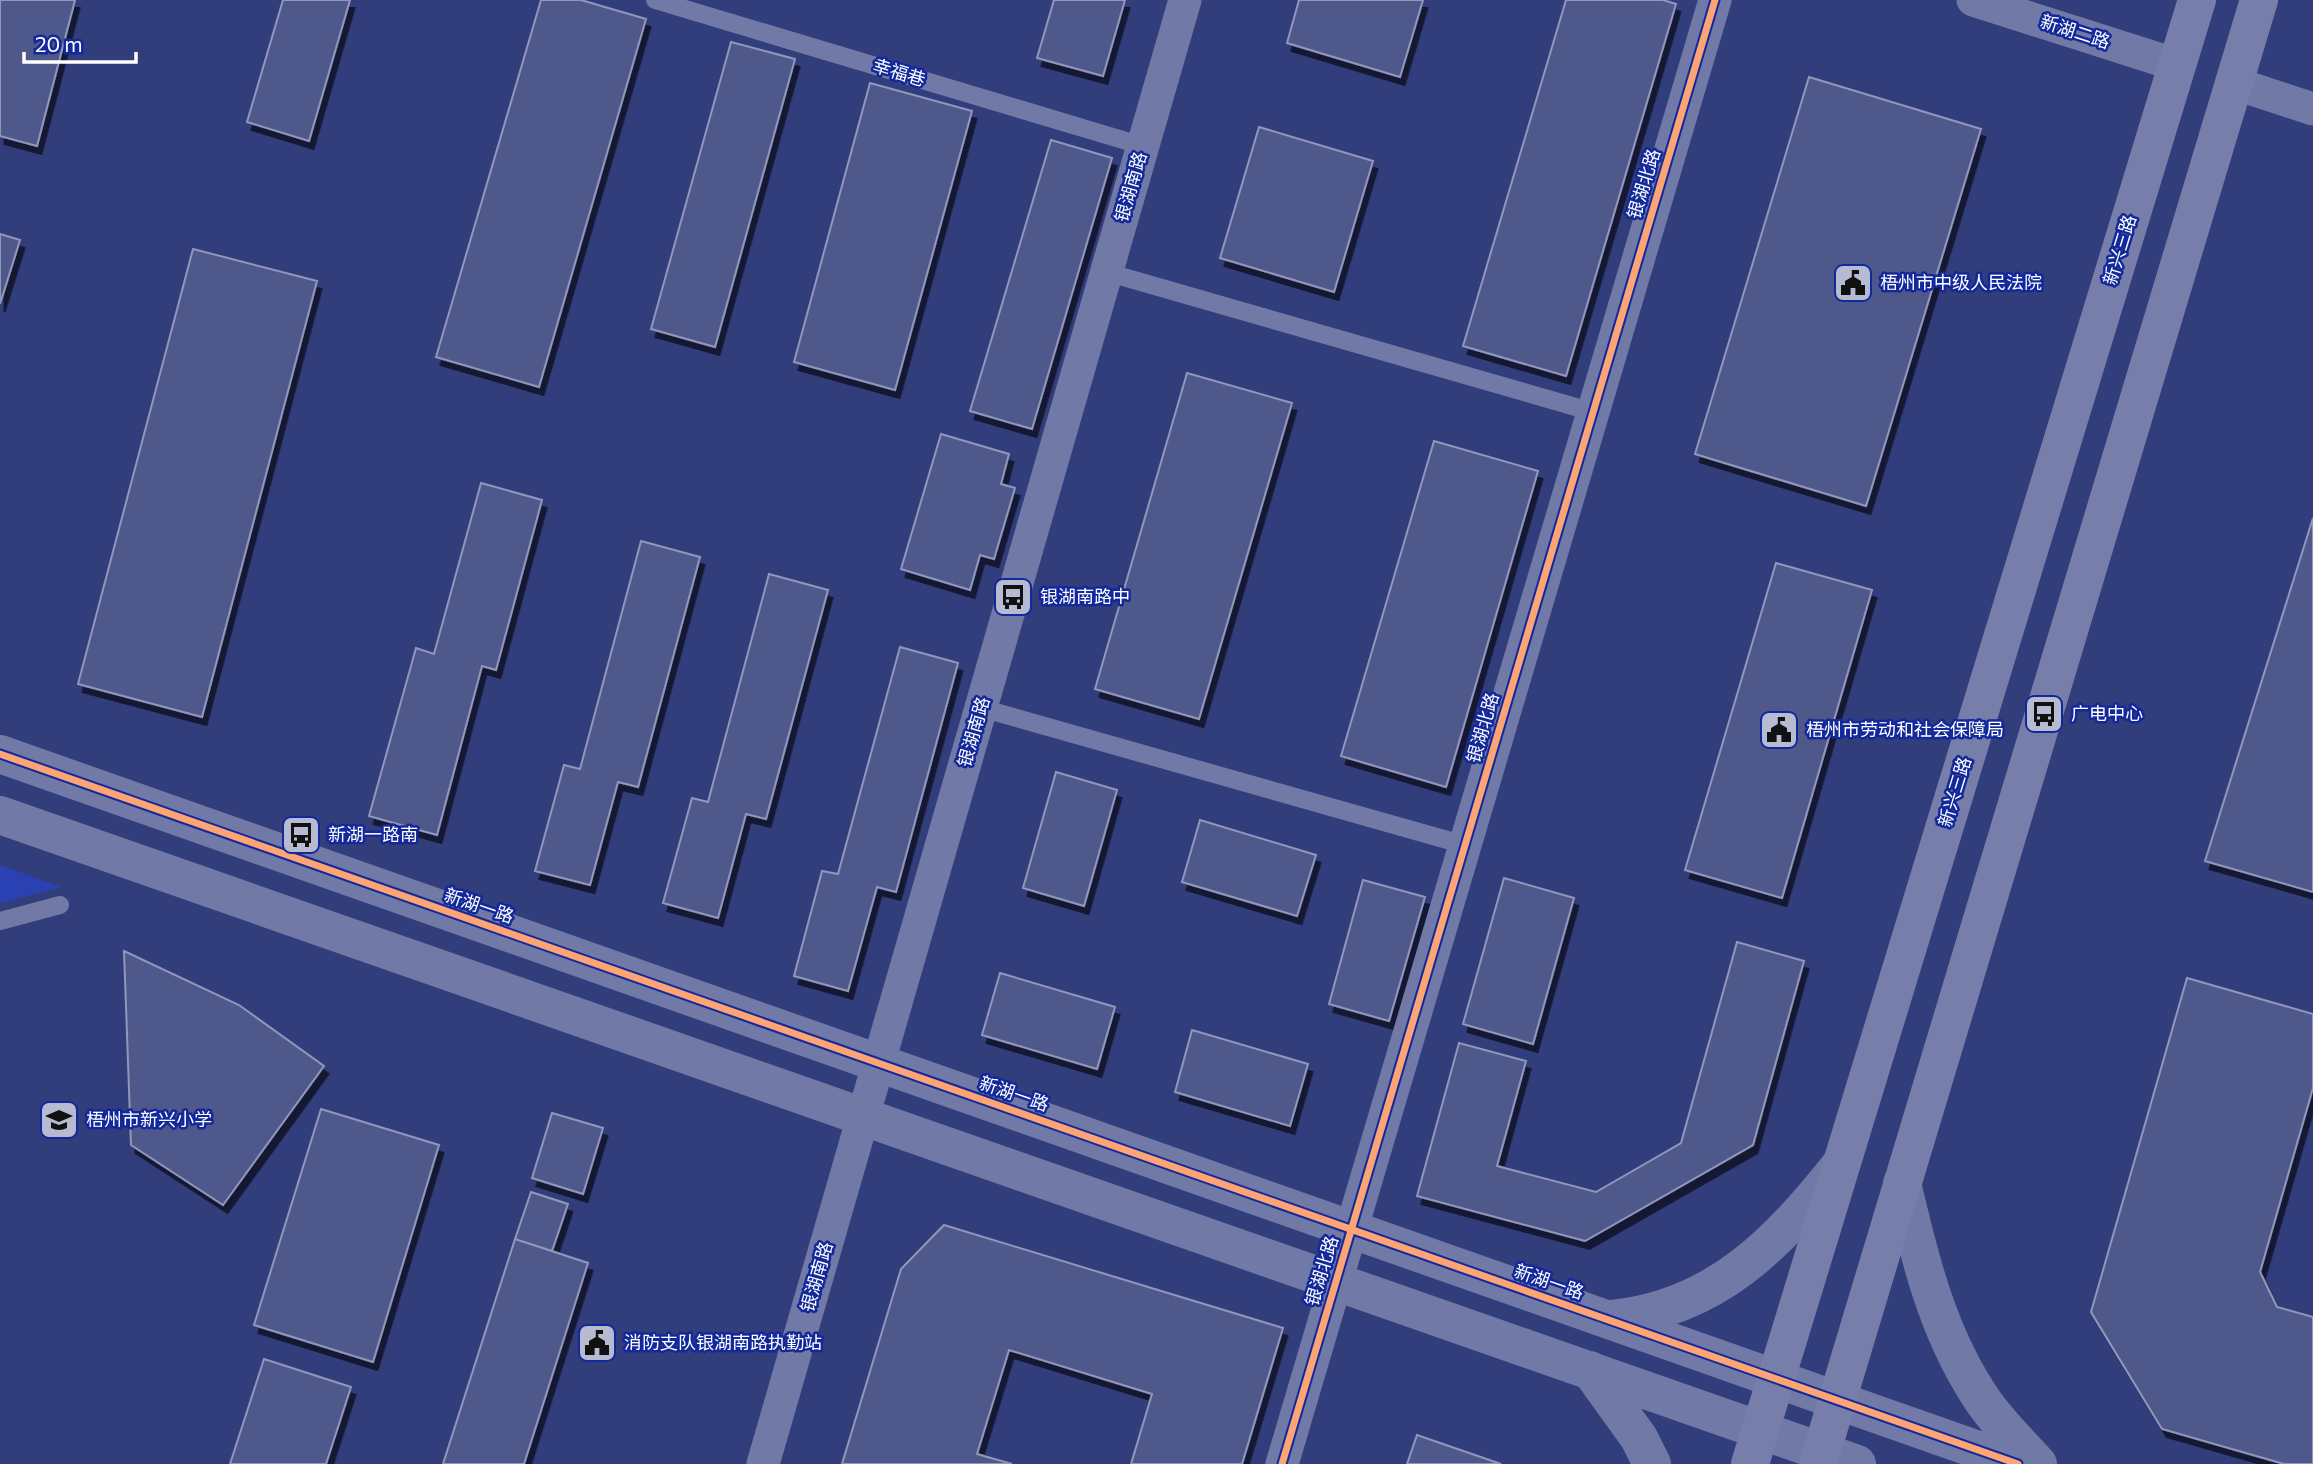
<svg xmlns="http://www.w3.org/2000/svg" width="2313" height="1464" font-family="Commissioner,'Noto Sans SC',sans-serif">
	<defs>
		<filter id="shadow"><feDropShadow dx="4.5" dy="8" stdDeviation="0" flood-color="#0009"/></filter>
	</defs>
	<rect width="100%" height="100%" fill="#323d7c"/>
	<path fill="#2941b2" d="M0,865L61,887L0,903Z"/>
	<path fill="#4f588a" stroke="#9097bb" stroke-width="2" filter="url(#shadow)" d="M0,0H75L37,146L0,136Z
		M283,0H350L309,141L247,122Z
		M541,0H581L646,19L539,387L436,357Z
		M1054,0H1125L1103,76L1037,58Z
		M1299,0H1423L1400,77L1287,43Z
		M1566,0H1663L1676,4L1566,376L1463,346Z
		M731,42L795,59L715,347L651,329Z
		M1809,77L1981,129L1866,506L1695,454Z
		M870,83L972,111L895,390L794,362Z
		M1259,127L1373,161L1334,292L1220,258Z
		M1051,140L1112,158L1032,429L970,411Z
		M0,234L20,240L0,304Z
		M193,249L317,281L202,717L78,684Z
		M1187,373L1292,403L1199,719L1095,689Z
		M941,434L1009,454L1001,484L1015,488L994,559L980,555L970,590L901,569Z
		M1434,441L1538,471L1446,787L1341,756Z
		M481,483L542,500L496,670L482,666L437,835L369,816L416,648L434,654Z
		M2313,518V892L2205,861Z
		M641,541L700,557L638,787L618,782L590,885L535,871L564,765L580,769Z
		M1776,563L1872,590L1782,898L1685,870Z
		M769,574L828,590L766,819L746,814L718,918L663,903L692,798L708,802Z
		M900,647L958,663L896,892L877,887L848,991L794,976L822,871L838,874Z
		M1056,772L1117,790L1084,906L1023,888Z
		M1200,820L1316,855L1297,916L1182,882Z
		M1504,878L1574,898L1533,1044L1463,1024Z
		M1363,880L1425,897L1389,1021L1329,1004Z
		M1737,942L1804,961L1753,1145L1585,1241L1417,1196L1459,1043L1526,1061L1497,1166L1596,1192L1681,1143Z
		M124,951L239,1005L324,1066L223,1205L131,1145Z
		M1000,973L1115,1007L1097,1069L982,1035Z
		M2187,978L2313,1014V1088L2260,1272L2277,1307L2313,1317V1464H2284L2162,1429L2091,1312Z
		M1192,1030L1308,1064L1290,1126L1175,1092Z
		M321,1109L439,1145L373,1362L254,1325Z
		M552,1113L603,1128L583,1194L532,1178Z
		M531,1192L568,1204L552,1251L515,1239Z
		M944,1225L1283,1328L1242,1464H1131L1152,1394L1009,1350L977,1454L1012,1464H842L901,1269Z
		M515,1239L588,1263L524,1464H443Z
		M264,1359L351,1387L326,1464H230Z
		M1417,1435L1501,1464H1407Z"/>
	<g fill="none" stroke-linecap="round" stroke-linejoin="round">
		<path stroke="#7179a6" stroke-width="18" d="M655,0L1143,146
			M1106,272L1593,412
			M981,708L1465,845
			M0,921L60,905"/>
		<path stroke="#7179a6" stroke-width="33" d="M1973,0L2177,65
			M2234,83L2313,109
			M763,1464L1185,0
			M1282,1464L1715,0"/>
		<path stroke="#7179a6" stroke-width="38" d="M0,754L2018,1464
			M0,815L1857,1464
			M1902,1183C1919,1255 1936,1327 1976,1390C1992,1417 2017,1441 2038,1464
			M1612,1319C1717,1308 1778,1243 1841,1164
			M1590,1370L1639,1438L1652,1464"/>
		<path stroke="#777eaa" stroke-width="38" d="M1750,1464L2197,0
			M1818,1464L2259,0"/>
		<defs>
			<path id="cycleway" d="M0,754L2018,1464
				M1282,1464L1715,0"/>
		</defs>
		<use href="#cycleway" stroke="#12289b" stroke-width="11"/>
		<use href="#cycleway" stroke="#fda474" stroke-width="7"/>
	</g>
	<defs>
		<symbol id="civic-square" viewBox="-11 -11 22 22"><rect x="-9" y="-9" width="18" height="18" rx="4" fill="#b7bbd1" stroke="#12289b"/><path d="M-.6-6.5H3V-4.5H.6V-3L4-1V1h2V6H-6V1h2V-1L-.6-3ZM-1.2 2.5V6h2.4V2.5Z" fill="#111"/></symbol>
		<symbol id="bus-square" viewBox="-11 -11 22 22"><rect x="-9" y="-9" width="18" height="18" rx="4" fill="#b7bbd1" stroke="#12289b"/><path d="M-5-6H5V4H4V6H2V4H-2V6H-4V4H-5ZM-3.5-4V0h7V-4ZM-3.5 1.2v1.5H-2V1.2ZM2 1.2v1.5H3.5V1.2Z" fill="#111"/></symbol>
		<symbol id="school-square" viewBox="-11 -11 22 22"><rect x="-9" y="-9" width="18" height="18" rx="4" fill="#b7bbd1" stroke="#12289b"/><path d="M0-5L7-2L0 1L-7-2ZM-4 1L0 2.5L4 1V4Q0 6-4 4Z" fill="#111"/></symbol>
	</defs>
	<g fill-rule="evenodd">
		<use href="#civic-square" x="1831" y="261" width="44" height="44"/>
		<use href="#bus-square" x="991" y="575" width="44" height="44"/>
		<use href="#bus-square" x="2022" y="692" width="44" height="44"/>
		<use href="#civic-square" x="1757" y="708" width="44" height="44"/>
		<use href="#bus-square" x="279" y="813" width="44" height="44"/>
		<use href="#school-square" x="37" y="1098" width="44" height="44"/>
		<use href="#civic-square" x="575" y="1321" width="44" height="44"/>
	</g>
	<g text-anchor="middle" stroke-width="5" stroke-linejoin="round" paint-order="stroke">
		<g font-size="18" fill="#fff" stroke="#12289b">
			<text transform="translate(2075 32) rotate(18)" y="6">新湖二路</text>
			<text transform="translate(899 73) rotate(17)" y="6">幸福巷</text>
			<text transform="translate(1644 184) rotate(-73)" y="6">银湖北路</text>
			<text transform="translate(1131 187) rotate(-74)" y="6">银湖南路</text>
			<text transform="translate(2120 250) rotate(-73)" y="6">新兴三路</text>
			<text transform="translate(1483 728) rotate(-74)" y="6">银湖北路</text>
			<text transform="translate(974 732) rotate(-74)" y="6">银湖南路</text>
			<text transform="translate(1955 792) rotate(-73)" y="6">新兴三路</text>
			<text transform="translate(479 906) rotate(19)" y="6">新湖一路</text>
			<text transform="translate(1014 1094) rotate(19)" y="6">新湖一路</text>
			<text transform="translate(1322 1271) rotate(-73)" y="6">银湖北路</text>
			<text transform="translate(817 1277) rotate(-74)" y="6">银湖南路</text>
			<text transform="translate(1549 1282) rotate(19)" y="6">新湖一路</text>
		</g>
		<g font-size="18" fill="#fff" stroke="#12289b" text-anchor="start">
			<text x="1880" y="289">梧州市中级人民法院</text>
			<text x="1040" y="603">银湖南路中</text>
			<text x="2071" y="720">广电中心</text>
			<text x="1806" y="736">梧州市劳动和社会保障局</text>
			<text x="328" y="841">新湖一路南</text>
			<text x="86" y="1126">梧州市新兴小学</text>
			<text x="624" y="1349">消防支队银湖南路执勤站</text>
		</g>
	</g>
	<path d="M24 52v10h112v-10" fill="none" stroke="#ffffff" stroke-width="3.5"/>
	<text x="35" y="52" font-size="21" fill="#ffffff" stroke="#12289b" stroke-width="5" paint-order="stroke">20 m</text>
</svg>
